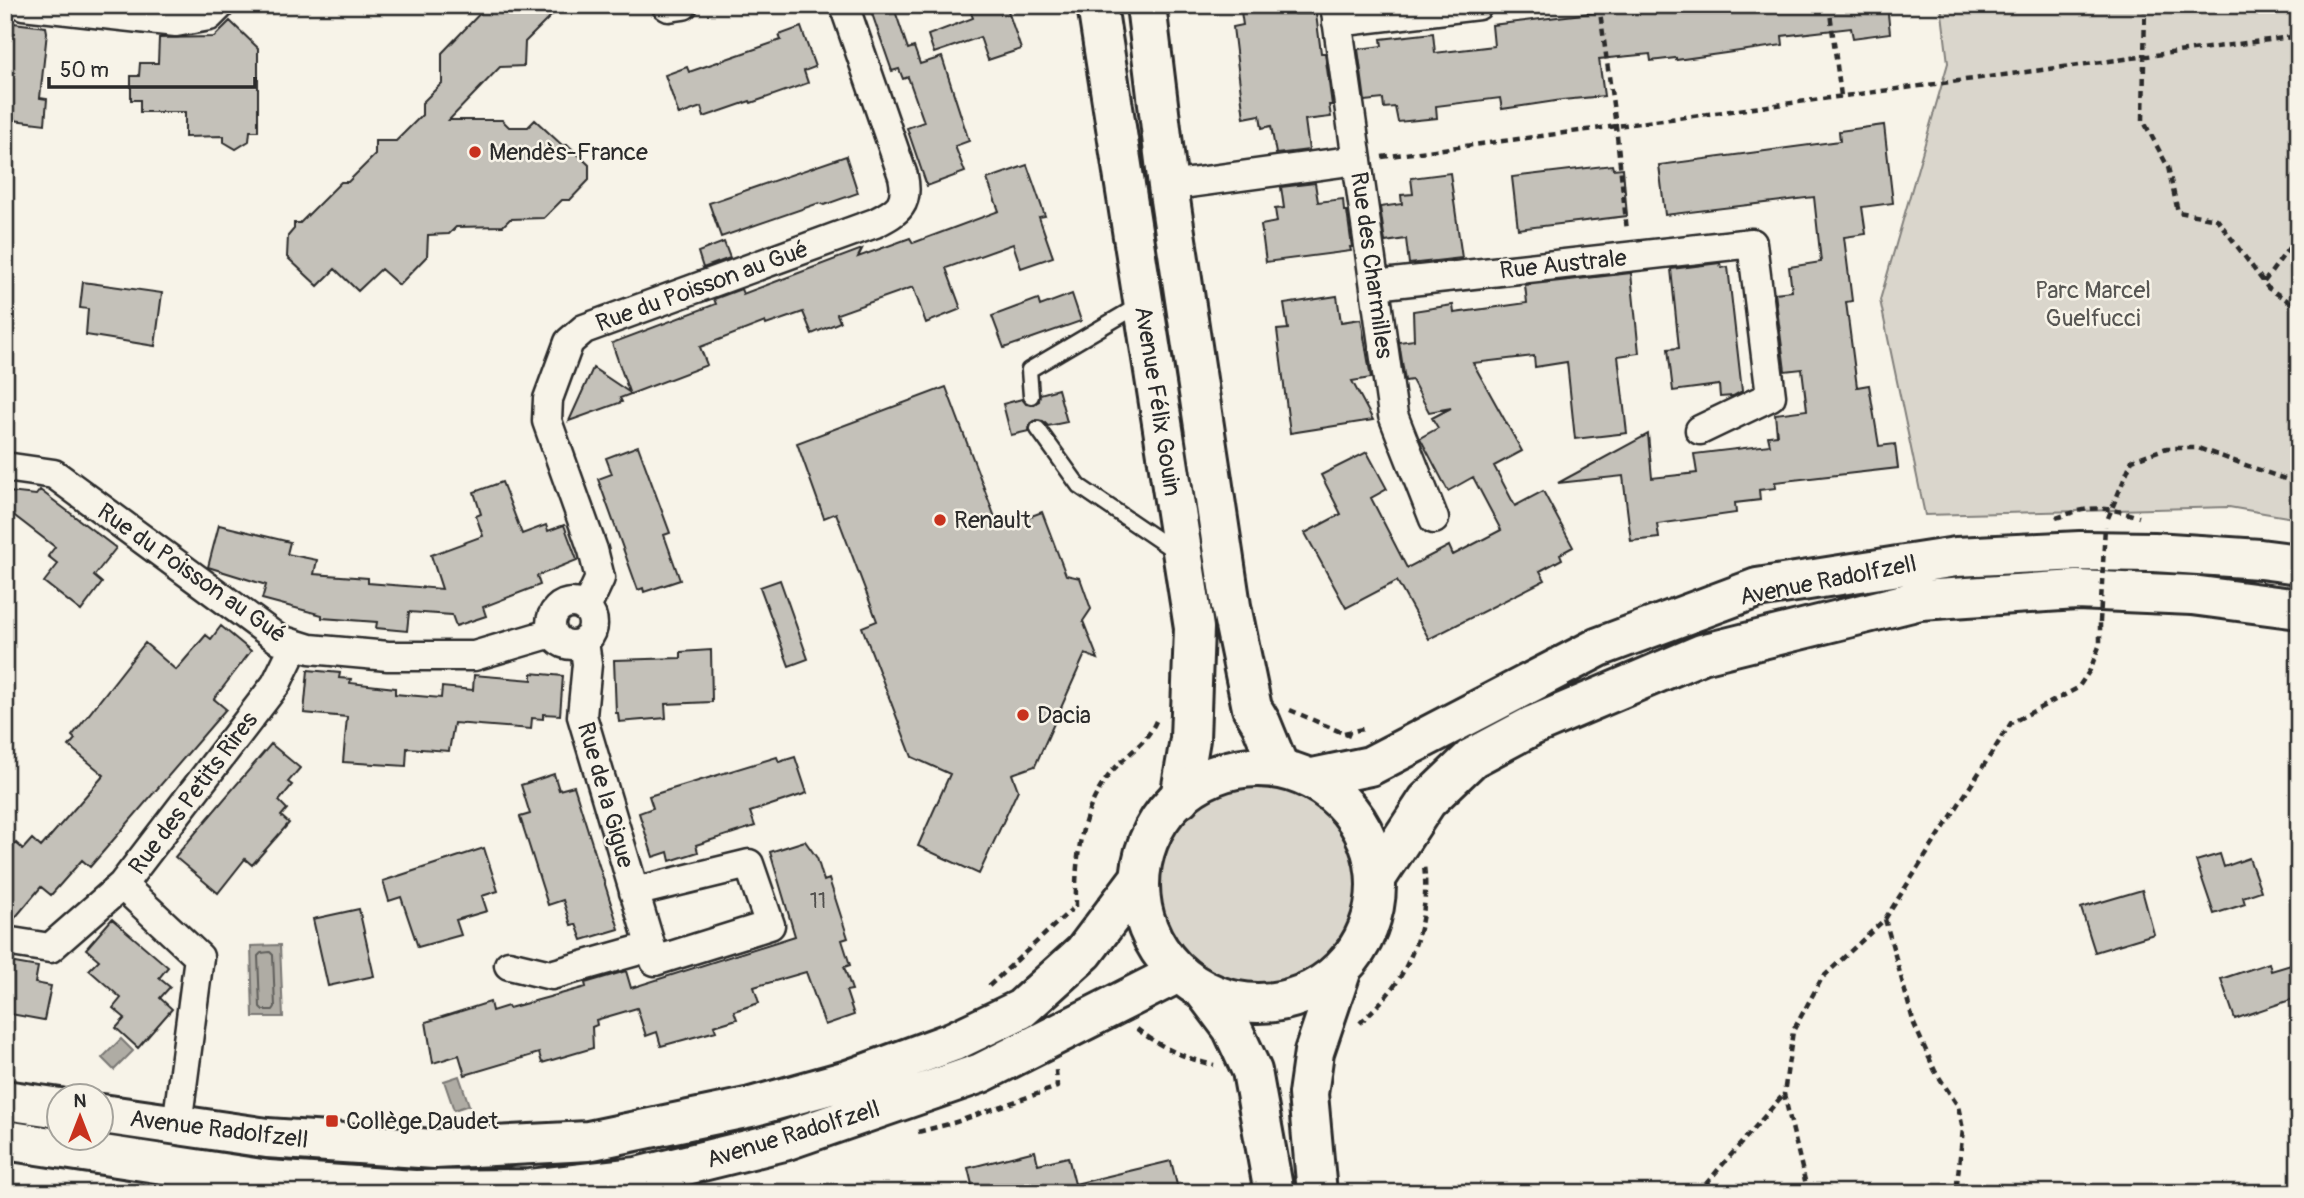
<svg xmlns="http://www.w3.org/2000/svg" width="2304" height="1198" font-family="Pangolin,sans-serif">
	<rect width="100%" height="100%" fill="#f7f3e8"/>
	<filter id="ink" filterUnits="userSpaceOnUse"><feTurbulence type="fractalNoise" baseFrequency=".0143" numOctaves="2"/><feDisplacementMap in="SourceGraphic" scale="14" xChannelSelector="R" yChannelSelector="G"/><feConvolveMatrix kernelMatrix="1 2 1 2 8 2 1 2 1" color-interpolation-filters="sRGB"/></filter>
	<g filter="url(#ink)">
		<path fill="#dad6cc" stroke="#82807c" stroke-width="2" d="M1941,5H2299V519L2229,507L1925,515L1880,300L1948,63Z
			M1159 886a101 101 0 1 1 202 0a101 101 0 1 1-202 0Z"/>
		<path fill="#afaca4" stroke="#7a7874" stroke-width="2" d="M280,945L283,1017H253L251,946Z
			M121,1039L133,1051L114,1070L102,1058Z
			M459,1076L469,1105L454,1110L444,1081Z"/>
		<g fill="none" stroke-linecap="round" stroke-linejoin="round">
			<path stroke="#605f5b" stroke-width="2" d="M270,952L273,955L275,1007L273,1010H263L260,1007L258,956L261,953Z"/>
		</g>
		<path fill="#c4c1b9" stroke="#2b2b2b" stroke-width="2" d="M488,5H562L525,42L524,66L500,67L449,120H502L509,127H528L535,120L562,145H568L589,165V180L570,200H562L544,218L510,219L503,226L456,227L449,234L428,235L427,256L399,285L381,269L358,291L335,269L318,286L287,257L288,236L294,229V223H300L341,182H348L375,155V141H396L422,115V103L442,83V53Z
			M869,5H893L908,49L914,47L920,64L942,57L969,141L955,146L965,172L927,186L907,128L924,122L908,77L903,79L899,69L892,71Z
			M968,5H1006L1021,49L988,60L980,37L934,53L928,35L973,18Z
			M1240,5H1293L1295,14H1316L1321,53H1325L1332,105H1329L1331,117L1305,120L1309,150L1276,154L1271,126L1262,128L1260,115L1244,118L1233,27L1243,25Z
			M1680,5H1887L1890,33L1853,38L1851,28L1782,36L1783,45L1676,60V58L1651,61L1650,54L1599,59L1604,96L1562,100L1502,109L1500,98L1436,106L1437,118L1398,122L1395,107L1384,108L1383,99L1365,101L1358,49L1382,46L1381,39L1433,33L1435,53L1494,46L1492,25L1633,8V11Z
			M230,21L258,48V131H250L249,141L236,149L224,142V136L185,137V112H140V100H131V76H139L140,63H158L159,38L214,37Z
			M5,22L46,27L47,32L40,98L47,99L45,124L5,119Z
			M801,27L815,67L804,71L808,83L751,103L750,101L704,117L701,107L679,115L665,75L687,67L689,72L781,40L779,35Z
			M1884,125L1893,203L1862,207L1866,234L1844,237L1852,301L1846,302L1857,387L1869,385L1879,446L1895,444L1898,468L1775,482L1776,488L1759,490L1760,500L1735,503L1736,513L1657,524L1659,538L1631,541L1623,476L1558,483L1648,434L1652,478L1697,473L1694,454L1770,445L1768,436L1777,435L1775,414L1807,410L1802,369L1785,371L1775,293L1792,291L1789,267L1821,262L1814,197L1665,215L1659,165L1840,141L1839,131Z
			M846,156L858,193L824,205L819,203L721,237L709,203Z
			M1027,165L1045,216L1039,217L1053,257L1021,268L1013,244L946,268L961,309L926,323L913,287L837,314L840,322L812,334L803,312L766,325L765,322L700,347L707,365L620,398L622,402L569,421L593,368L629,392L612,343L716,304L714,299L741,289L743,294L862,249L858,257L910,238L913,243L999,211L987,179Z
			M1612,165L1613,169L1623,168L1627,216L1518,229L1512,177Z
			M1450,173L1462,258L1409,264L1406,239L1385,242L1380,207L1402,204L1401,195L1413,194L1411,178Z
			M1315,183L1318,202L1343,199L1344,211H1347L1352,247H1350L1351,251L1266,262L1261,225L1277,222L1275,209L1284,208L1281,187Z
			M724,242L730,258L703,268L698,252Z
			M1720,263L1721,268L1728,267L1742,391L1733,396L1720,397L1719,385L1673,391L1668,349L1679,348L1671,269Z
			M1631,273L1639,353L1618,356L1627,433L1575,439L1567,362L1535,367L1534,356L1473,363L1522,451L1494,466L1515,506L1543,491L1573,547L1560,554L1562,559L1540,571L1545,580L1429,639L1397,581L1346,608L1305,533L1341,514L1321,475L1367,452L1387,489L1371,498L1407,568L1449,546L1453,555L1501,530L1473,477L1448,491L1420,438L1438,428L1432,418L1451,408L1429,412L1412,380L1405,381L1399,342L1414,340L1413,311L1453,305L1454,313L1527,303L1525,285Z
			M83,282L162,293L155,346L86,335L88,309L80,308Z
			M1072,294L1081,321L1004,348L992,316L1038,299L1040,306Z
			M1337,296L1341,322L1361,319L1371,378L1352,381L1373,420L1290,433L1277,330L1288,329L1284,304Z
			M946,387L999,528L1042,512L1066,575L1080,578L1091,609L1083,621L1098,659L1085,654L1035,766L1012,774L1018,790L979,874L918,846L950,774L912,757L862,627L877,621L836,513L824,518L797,443Z
			M1058,389L1067,422L1048,426L1043,421L1036,420L1030,424L1029,431L1011,435L1003,404L1022,399L1026,404L1032,405L1039,401L1040,394Z
			M638,446L670,533L664,535L680,580L644,592L643,588L638,590L598,479L612,474L606,458Z
			M502,482L522,534L546,525L548,531L564,525L577,560L537,576L540,585L483,607L486,616L456,626L452,615L409,612L407,631L376,628L377,622L322,618V615L262,599L266,585L208,567L219,525L290,542L287,554L317,560L314,574L368,578V583L442,589L431,555L483,536L476,516L481,514L474,492Z
			M40,490L116,548L94,576L102,583L81,611L44,582L58,564L48,556L55,547L7,510L9,492L36,495Z
			M780,580L808,659L789,666L760,587Z
			M221,626L251,651L214,699L226,709L90,867L82,860L51,895L41,887L9,925H5V855L16,843L23,849L32,839L41,847L104,775L69,746L75,739L72,736L145,643L176,670L206,635L211,639Z
			M711,650L712,702L665,704L666,718L619,722L618,713H616L614,660L681,658V652Z
			M308,670L340,673L339,678L351,679L350,683L395,688V694L441,698L442,687L473,690L474,675L532,680V673L563,676L560,715L543,714V719L532,718L531,729L454,723L449,751L407,748L406,766L343,762L347,717L304,713Z
			M271,744L300,768L288,782L292,785L279,801L287,809L281,816L289,823L252,865L245,859L218,893L175,857Z
			M777,757L779,762L795,757L807,793L750,812L755,826L696,845L698,852L670,861L668,852L653,857L639,813L653,808L649,796Z
			M554,774L559,790L574,786L619,929L582,940L576,924L571,925L563,900L548,905L520,817L530,814L521,785Z
			M805,841L817,858L824,881L829,879L848,938L842,940L850,965L844,967L852,990L846,991L854,1015L825,1025L806,972L754,987L759,1003L734,1011L737,1019L714,1026L716,1031L661,1046L657,1032L646,1036L637,1008L596,1020L597,1025L592,1027L593,1048L542,1063L539,1053L465,1075L459,1055L433,1063L426,1022L490,1002L492,1011L508,1006L509,1008L586,987L585,983L626,971L631,988L795,936L770,852Z
			M484,848L498,891L482,896L487,911L456,920L461,935L418,947L401,897L389,901L383,881Z
			M2220,854L2224,867L2249,858L2261,891L2243,897L2245,904L2214,914L2196,861Z
			M2142,890L2154,934L2095,952L2081,908Z
			M359,909L374,976L328,986L313,919Z
			M112,919L168,967L159,978L170,987L160,998L172,1009L138,1048L116,1028L125,1018L113,1008L121,998L89,970L99,960L86,949Z
			M9,962L38,967L35,983L51,986L44,1020L5,1013V984Z
			M2269,963L2271,971L2291,965L2299,989V997L2235,1019L2221,979Z
			M1035,1151L1038,1164L1068,1157L1075,1184L1171,1161L1179,1193H974L968,1168Z"/>
		<g fill="none" stroke-linecap="round" stroke-linejoin="round">
			<defs>
				<path id="lane" d="M1031,396L1029,370L1141,304
					M1038,429L1079,486L1176,552"/>
				<path id="street" d="M23,5L176,22L209,16L220,5
					M666,5L669,7L683,5
					M1335,5L1393,415L1434,519
					M1337,22L1478,5
					M1168,186L1357,160
					M1375,285L1752,243L1771,396L1700,430
					M5,467L54,474L278,639L310,649L388,656H474L552,633
					M551 624a21 21 0 1 1 42 0a21 21 0 1 1-42 0Z
					M586,608L600,578L593,550L547,421L548,399L569,342L584,329L875,223C899,211 909,204 903,176L844,5
					M584,641L587,664L582,716L655,961L770,925L749,864L634,892
					M5,941L50,948L122,885
					M509,965L551,975L650,947
					M177,1125L199,957L122,885L276,684L295,645"/>
				<path id="secondary" d="M1097,5L1194,628L1190,739L1180,798
					M1146,5L1168,186L1231,606L1252,708L1261,723L1279,767
					M1312,778L1370,766L1599,647L1757,588L1956,557L2080,551L2154,552L2260,559L2299,564
					M1377,877L1427,801L1472,758L1532,726L1702,654L1920,600L2077,590L2192,595L2299,609"/>
				<path id="primary" d="M1140 885a118 118 0 1 1 236 0a118 118 0 1 1-236 0Z
					M1205,992L1232,1028L1252,1071L1274,1193
					M5,1100L60,1108
					M102,1114L267,1138L435,1149L588,1141L751,1107L848,1080L952,1042L1021,1009L1084,952L1139,879
					M5,1140L268,1180L414,1190L530,1189L637,1177L784,1141L981,1073L1178,973
					M1317,1193L1308,1094L1314,1052L1342,969"/>
			</defs>
			<use href="#lane" stroke="#2b2b2b" stroke-width="19"/>
			<use href="#street" stroke="#2b2b2b" stroke-width="33"/>
			<use href="#secondary" stroke="#2b2b2b" stroke-width="44"/>
			<use href="#primary" stroke="#2b2b2b" stroke-width="44"/>
			<path stroke="#2b2b2b" stroke-width="4.5" stroke-dasharray="7 5" stroke-linecap="butt" d="M1599,5L1616,126L1627,231
				M1829,5L1841,96
				M2145,5L2143,120L2168,167L2178,212L2217,219L2268,288L2299,308
				M1382,157L2299,36
				M2264,282L2299,234
				M2056,518C2092,505 2103,506 2139,517
				M2108,518L2132,460L2167,448H2198L2299,484
				M1290,710L1350,736
				M1344,733L1367,728
				M1076,907C1075,858 1080,808 1114,769C1129,753 1147,742 1156,721
				M1885,919L1914,1024L1935,1071L1958,1106L1963,1129L1956,1193
				M989,986L1072,909
				M1360,1023C1373,1010 1387,997 1397,982C1419,948 1429,905 1424,866
				M1137,1029C1160,1047 1186,1059 1214,1065
				M918,1132L953,1123L1057,1087L1056,1070
				M1698,1193L1783,1095
				M1808,1193L1784,1094L1793,1031L1822,978L1885,919L2011,723L2078,688L2090,670L2100,644V623"/>
			<use href="#lane" stroke="#f7f3e8" stroke-width="14"/>
			<use href="#street" stroke="#f7f3e8" stroke-width="28"/>
			<use href="#secondary" stroke="#f7f3e8" stroke-width="38"/>
			<use href="#primary" stroke="#f7f3e8" stroke-width="38"/>
			<path stroke="#2b2b2b" stroke-width="4.5" stroke-dasharray="7 5" stroke-linecap="butt" d="M2100,622L2105,526"/>
		</g>
	</g>
	<g fill="#c8321e" stroke="#f7f3e8" stroke-width="2.5">
		<circle cx="475" cy="152" r="7"/>
		<circle cx="940" cy="520" r="7"/>
		<circle cx="1023" cy="715" r="7"/>
		<rect x="325" y="1114" width="14" height="14" rx="3.5"/>
	</g>
	<g text-anchor="middle" stroke-width="5" stroke-linejoin="round" paint-order="stroke">
		<g font-size="21" fill="#51504e">
			<text x="818" y="908">11</text>
		</g>
		<g font-size="24" fill="#2b2b2b" stroke="#f7f3e8" text-anchor="start">
			<text x="489" y="160">Mendès-France</text>
			<text x="954" y="528">Renault</text>
			<text x="1037" y="723">Dacia</text>
			<text x="346" y="1129">Collège Daudet</text>
		</g>
		<g font-size="24" fill="#2b2b2b" stroke="#f7f3e8">
			<text transform="translate(1563 264) rotate(-6)" y="8">Rue Australe</text>
			<text transform="translate(1372 265) rotate(82)" y="8">Rue des Charmilles</text>
			<text transform="translate(702 286) rotate(-20)" y="8">Rue du Poisson au Gué</text>
			<text transform="translate(1158 401) rotate(81)" y="8">Avenue Félix Gouin</text>
			<text transform="translate(192 573) rotate(35)" y="8">Rue du Poisson au Gué</text>
			<text transform="translate(1828 580) rotate(-11)" y="8">Avenue Radolfzell</text>
			<text transform="translate(193 793) rotate(-53)" y="8">Rue des Petits Rires</text>
			<text transform="translate(606 795) rotate(74)" y="8">Rue de la Gigue</text>
			<text transform="translate(219 1129) rotate(7)" y="8">Avenue Radolfzell</text>
			<text transform="translate(793 1134) rotate(-17)" y="8">Avenue Radolfzell</text>
		</g>
		<g font-size="24" fill="#575653" stroke="#f7f3e8">
			<text x="2093" y="298">Parc Marcel<tspan x="2093" dy="28">Guelfucci</tspan></text>
		</g>
	</g>
	<rect width="2304" height="1198" fill="none" stroke="#f7f3e8" stroke-width="28"/>
	<rect x="14" y="14" width="2276" height="1170" fill="none" stroke="#2b2b2b" stroke-width="2.5" filter="url(#ink)"/>
	<g transform="translate(80 1117)"><circle r="33" fill="#f7f3e8" stroke="#a5a39c" stroke-width="2"/>
	<path d="M0-5L12 26L0 18L-12 26Z" fill="#c8321e"/>
	<text y="-10" font-size="19" font-weight="bold" text-anchor="middle" fill="#2b2b2b">N</text>
	</g>
	<path d="M49 77v10h206v-10" fill="none" stroke="#2b2b2b" stroke-width="3.5"/>
	<text x="60" y="77" font-size="21" fill="#2b2b2b" stroke="#f7f3e8" stroke-width="5" paint-order="stroke">50 m</text>
</svg>
